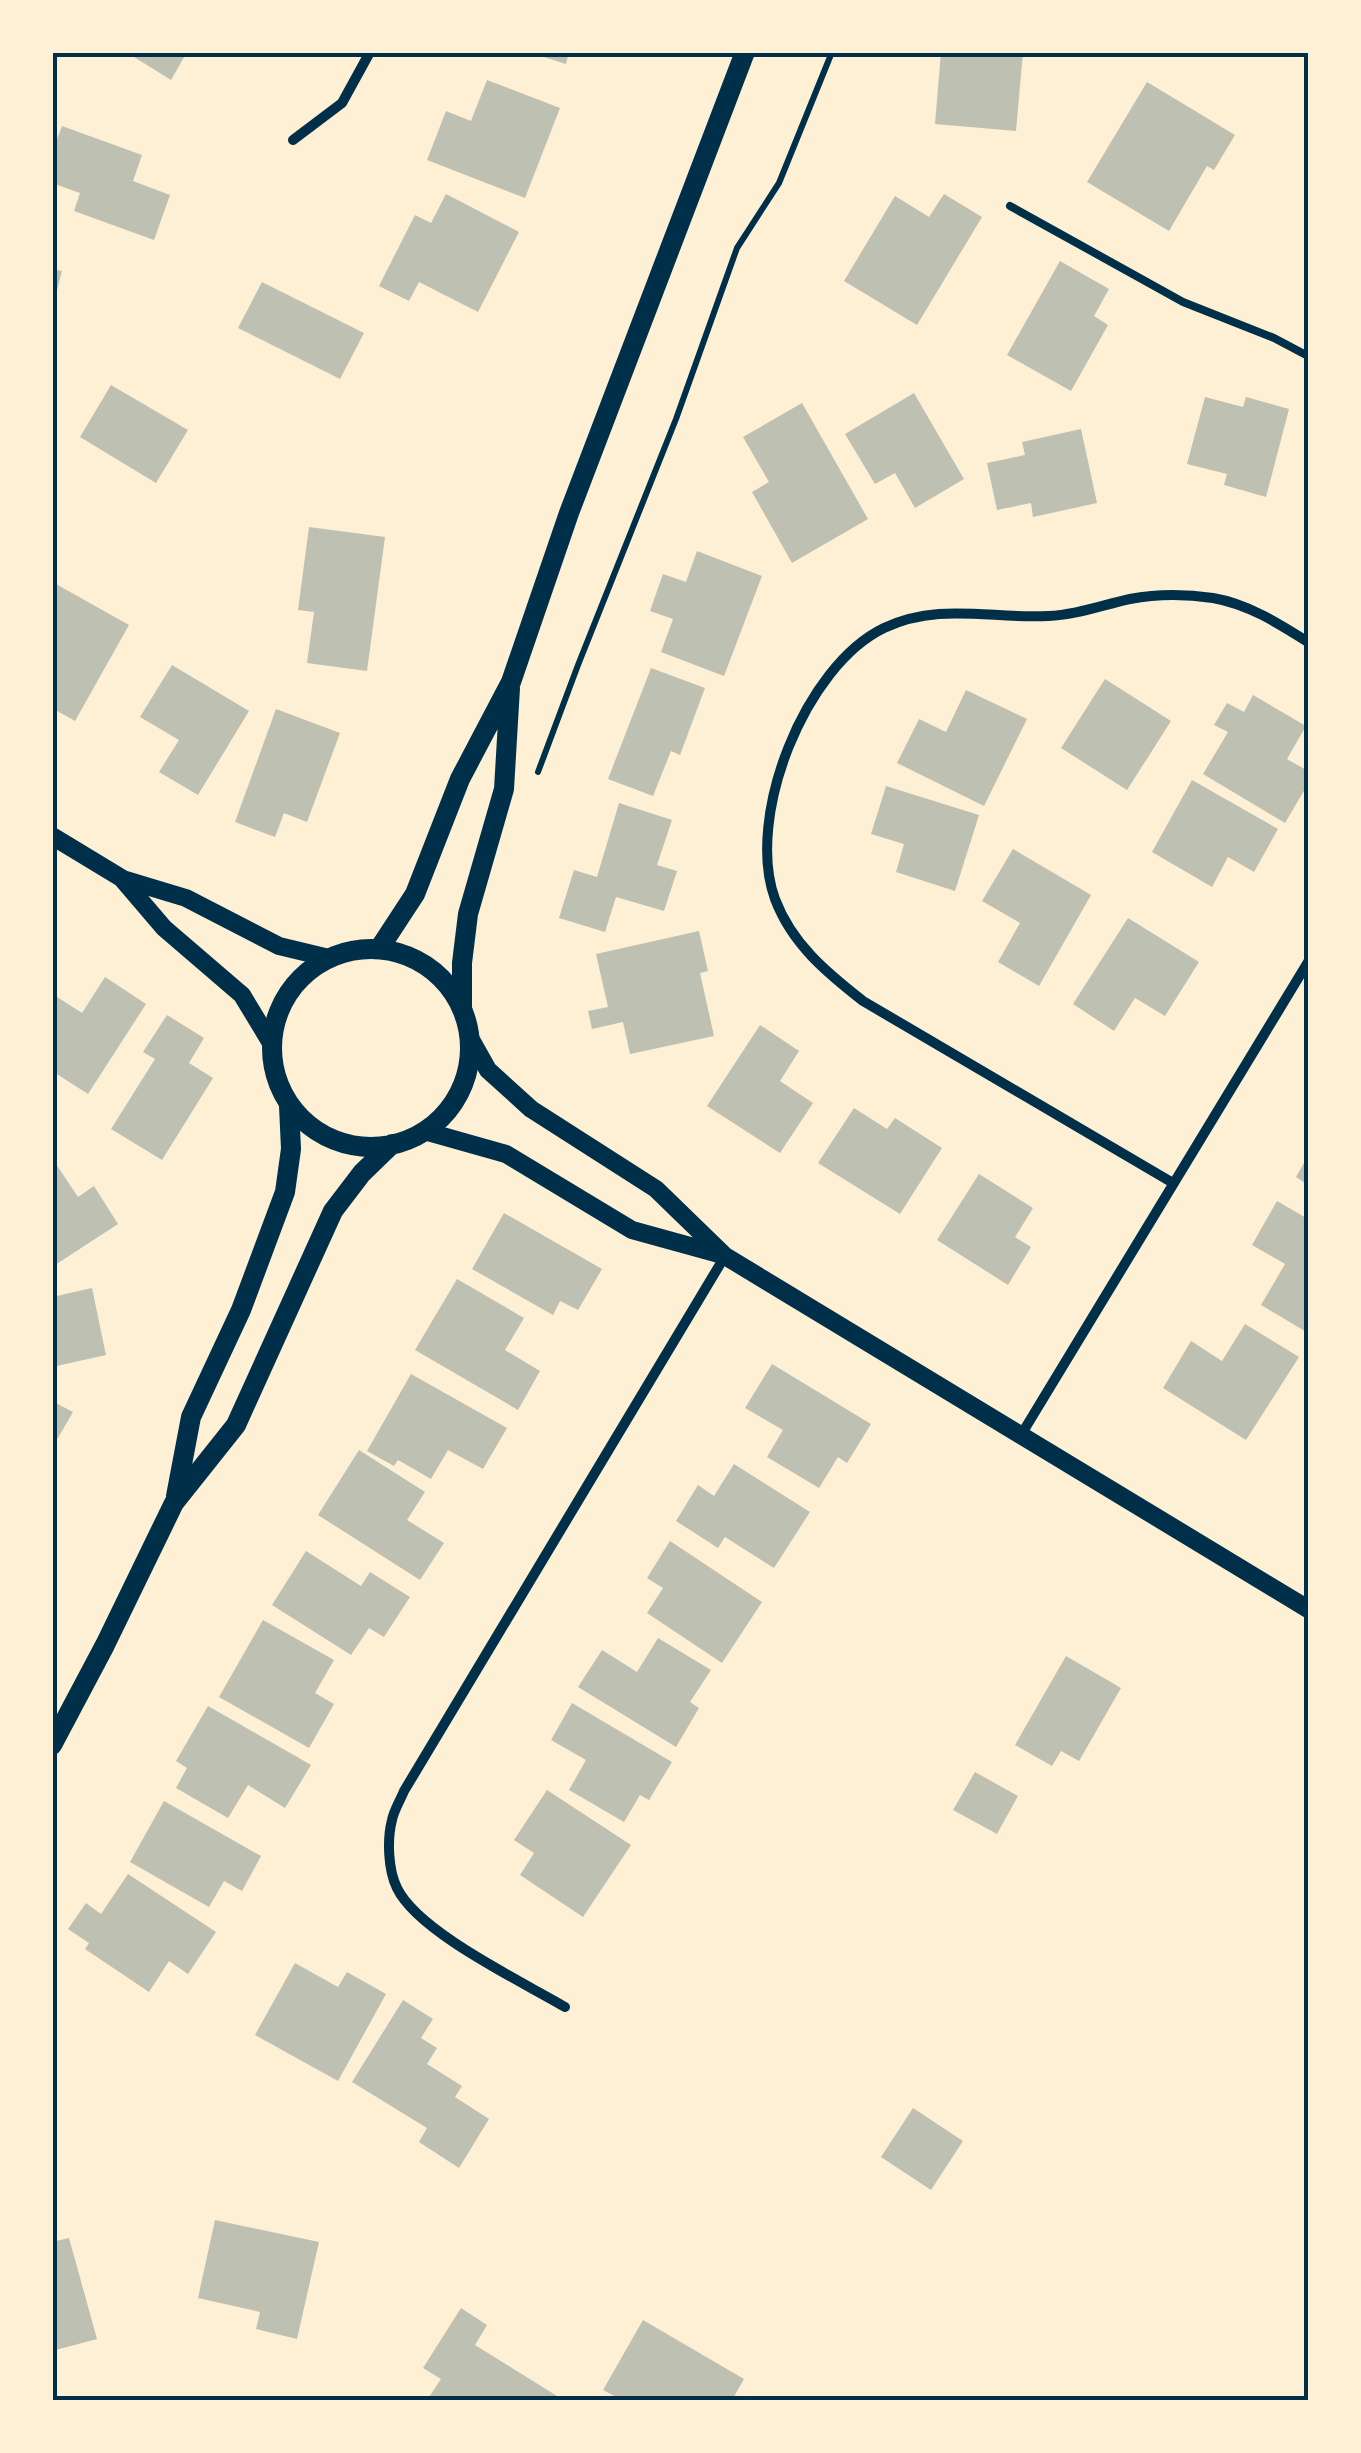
<svg xmlns="http://www.w3.org/2000/svg" width="1361" height="2453" font-family="Manrope,sans-serif">
	<rect width="100%" height="100%" fill="#fdf0d5"/>
	<path fill="#bec0b2" d="M126,52H187L171,80Z
		M528,52H569L566,64Z
		M941,52H1023L1016,131L935,124Z
		M487,80L560,108L525,198L427,160L446,111L471,121Z
		M1147,82L1235,135L1214,170L1207,166L1169,231L1087,182Z
		M62,126L142,155L133,181L170,195L154,240L74,211L80,193L52,183V152Z
		M446,194L519,232L478,312L419,282L409,301L379,286L415,215L431,223Z
		M944,194L982,217L917,325L844,281L895,196L929,217Z
		M1060,261L1109,289L1094,316L1108,325L1071,391L1007,355Z
		M52,269L62,271L54,302H52Z
		M262,282L364,333L340,379L238,328Z
		M111,385L188,430L156,483L80,437Z
		M914,393L964,479L915,508L895,473L875,484L845,434Z
		M1205,397L1243,407L1246,397L1289,409L1266,497L1224,485L1227,474L1187,464Z
		M802,403L868,519L792,563L752,492L769,482L743,437Z
		M1081,429L1097,503L1033,517L1031,503L997,510L987,463L1025,455L1022,442Z
		M309,527L385,537L367,671L307,663L314,612L298,610Z
		M697,551L762,576L724,676L661,652L673,619L650,611L663,574L686,582Z
		M56,584L129,625L75,721L52,708V591Z
		M172,665L249,711L198,795L159,772L179,740L140,717Z
		M651,668L705,688L680,755L671,751L653,796L608,779Z
		M1105,679L1171,721L1127,790L1061,748Z
		M966,690L1027,719L984,806L897,763L919,719L946,732Z
		M1253,695L1306,726L1287,759L1308,771V784L1285,823L1203,774L1228,732L1214,725L1227,703L1244,712Z
		M276,709L340,733L307,822L284,813L275,837L235,822Z
		M1192,780L1278,829L1254,872L1228,857L1212,887L1152,852Z
		M886,786L979,815L955,891L896,872L904,844L871,834Z
		M619,803L672,820L657,865L677,871L664,911L616,897L605,932L559,918L574,870L597,877Z
		M1013,849L1091,895L1039,986L998,962L1020,923L982,901Z
		M1128,918L1199,962L1165,1016L1135,998L1114,1031L1073,1004Z
		M699,931L708,971L700,973L714,1036L630,1054L623,1022L592,1029L588,1011L608,1007L596,954Z
		M105,977L146,1004L88,1094L52,1071V1004L57,997L82,1013Z
		M167,1015L204,1038L189,1063L213,1078L162,1160L111,1129L155,1059L143,1052Z
		M760,1025L799,1051L780,1081L813,1103L780,1153L707,1106Z
		M854,1108L887,1129L895,1118L942,1148L900,1214L818,1163Z
		M1308,1156V1185L1296,1177Z
		M52,1158L78,1197L94,1186L118,1224L52,1267Z
		M979,1174L1033,1208L1015,1237L1031,1247L1008,1285L937,1240Z
		M1277,1201L1308,1219V1333L1261,1305L1285,1264L1252,1245Z
		M504,1213L602,1269L578,1310L560,1301L553,1315L472,1269Z
		M457,1279L524,1318L505,1350L540,1371L518,1410L415,1350Z
		M92,1288L106,1355L52,1367V1297Z
		M1245,1324L1299,1357L1246,1440L1163,1388L1191,1341L1222,1361Z
		M772,1364L871,1424L847,1463L838,1457L819,1488L767,1457L783,1430L745,1408Z
		M411,1374L507,1428L483,1469L448,1450L431,1479L398,1460L394,1466L367,1451Z
		M52,1401L73,1412L52,1448Z
		M359,1450L425,1492L407,1520L444,1543L420,1580L318,1515Z
		M734,1464L810,1512L774,1568L725,1537L718,1548L676,1521L698,1485L714,1496Z
		M670,1541L762,1602L722,1663L647,1613L663,1588L647,1578Z
		M306,1551L361,1586L370,1572L410,1597L384,1637L369,1628L351,1655L272,1605Z
		M263,1620L334,1660L315,1693L334,1704L309,1748L219,1697Z
		M658,1638L711,1670L690,1702L699,1708L676,1747L578,1687L602,1650L637,1672Z
		M1066,1656L1121,1688L1079,1761L1061,1751L1052,1766L1015,1745Z
		M572,1703L672,1762L649,1800L640,1795L624,1822L569,1790L586,1760L551,1740Z
		M208,1706L311,1765L285,1808L248,1785L228,1818L176,1788L187,1768L176,1761Z
		M975,1772L1018,1796L997,1834L953,1810Z
		M547,1790L631,1845L583,1917L520,1875L534,1853L514,1840Z
		M164,1801L261,1856L242,1891L224,1881L209,1907L130,1862Z
		M128,1874L216,1932L188,1974L169,1961L149,1992L85,1949L89,1943L68,1929L86,1903L101,1914Z
		M295,1963L338,1987L347,1972L386,1994L338,2081L255,2035Z
		M403,2000L433,2019L421,2038L437,2048L427,2064L462,2086L455,2097L489,2119L459,2168L419,2142L427,2128L352,2082Z
		M913,2108L963,2141L931,2190L881,2157Z
		M215,2220L319,2242L297,2339L256,2329L260,2312L198,2298Z
		M69,2238L97,2339L52,2351V2242Z
		M461,2308L487,2325L475,2345L557,2396L554,2400H427L441,2379L423,2368Z
		M643,2320L744,2379L732,2400H622L603,2390Z"/>
	<g fill="none" stroke-linecap="round" stroke-linejoin="round">
		<path stroke="#003049" stroke-width="6" d="M538,772L578,665L676,419L737,248L779,183L832,52"/>
		<path stroke="#003049" stroke-width="8" d="M1010,206L1183,302L1274,338L1308,356"/>
		<path stroke="#003049" stroke-width="10" d="M293,140L342,103L370,52
			M1173,1183L863,1001C826,972 792,944 775,899C745,817 805,666 884,628C938,602 991,619 1048,616C1076,615 1102,605 1130,599C1156,594 1186,594 1213,598C1248,604 1278,623 1308,642
			M1021,1435L1308,962
			M565,2007C521,1981 418,1932 397,1888C388,1870 387,1839 392,1820C394,1810 400,1801 404,1791L725,1256"/>
		<path stroke="#003049" stroke-width="18" d="M52,836L123,879L186,898L279,946L329,958
			M123,880L164,928L242,995L271,1043
			M470,1038L488,1070L531,1109L656,1189L725,1256L1308,1609
			M428,1132L506,1154L632,1230L719,1254"/>
		<path stroke="#003049" stroke-width="20" d="M379,949L415,894L460,779L511,682L569,513L745,52
			M272 1048a99 99 0 1 1 198 0a99 99 0 1 1-198 0Z
			M462,1007V963L468,914L504,789L510,688
			M176,1496L191,1417L241,1310L285,1192L291,1149L289,1106
			M52,1745L105,1645L174,1503L236,1425L333,1211L362,1173L392,1144"/>
	</g>
	<rect width="1361" height="2453" fill="none" stroke="#fdf0d5" stroke-width="110"/>
	<rect x="55" y="55" width="1251" height="2343" fill="none" stroke="#003049" stroke-width="4"/>
</svg>
